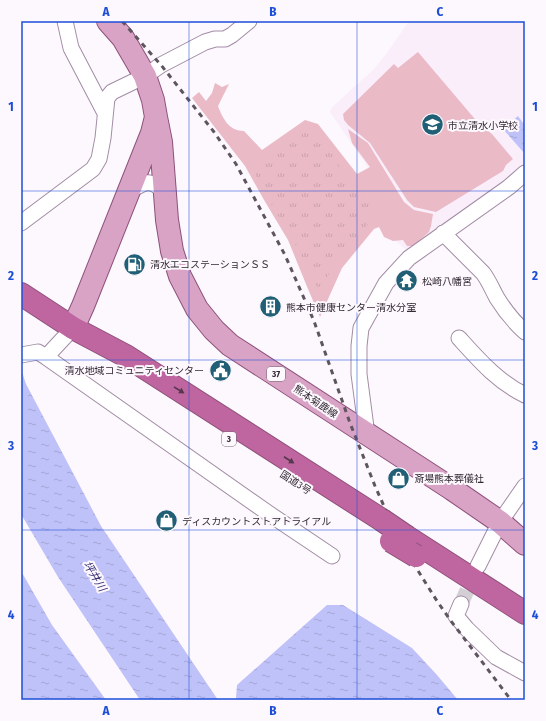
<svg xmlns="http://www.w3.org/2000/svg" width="546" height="721" font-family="'Fira Sans Condensed','Noto Sans JP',sans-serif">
	<defs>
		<pattern id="park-tufts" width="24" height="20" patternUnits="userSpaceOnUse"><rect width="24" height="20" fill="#eabac7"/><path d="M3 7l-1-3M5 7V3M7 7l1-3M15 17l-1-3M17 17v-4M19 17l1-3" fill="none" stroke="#c9a0ab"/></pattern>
		<pattern id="water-ripples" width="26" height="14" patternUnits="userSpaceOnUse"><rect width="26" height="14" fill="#bfc1f9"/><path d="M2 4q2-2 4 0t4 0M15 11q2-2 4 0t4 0" fill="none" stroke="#a5a6d6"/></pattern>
	</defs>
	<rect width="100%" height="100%" fill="#fdf8fe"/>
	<path fill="#faeefb" d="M409,21H525V167L411,249H405L392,238L377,181L330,112L331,108L374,69L386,54Z"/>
	<path fill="#eabac7" d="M418,52L480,125L492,134L513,159L506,165L503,171L436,212L414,207L407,200L370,143L348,125L344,120L343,114L394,64L398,68Z
		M215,83L222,87L229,84L218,106C223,119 229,131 244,131L262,150L305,120L318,124L357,174L370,167L352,143L348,129L368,143L404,202L414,210L433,214L431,226L429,232L413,246H407L403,240L393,241L384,237L379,227L374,229L342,268L320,317L308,289L288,240L264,200L245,166L192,98L199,92L206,101L212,93Z"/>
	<path fill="url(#park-tufts)" d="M304,125L317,127L340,160L338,165L369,196L373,207L370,222L351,242L335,263L322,286L317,287L292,238L268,199L252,168L284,139Z"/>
	<path fill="url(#water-ripples)" d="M518,116L523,123L525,122V154L503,129Z
		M21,369L26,384L101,526L218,700H140L58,577L21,514Z
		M21,571L52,625L106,700H21Z
		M327,605H343L412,648L437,675L458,700H237L236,698L237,685Z"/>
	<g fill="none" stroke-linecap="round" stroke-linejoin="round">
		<path stroke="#d4cfd5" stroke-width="15" stroke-dasharray="15 8" stroke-linecap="butt" d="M461,604L476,570"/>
		<defs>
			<path id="street" d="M65,21L71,48L105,113
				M128,192C144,182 151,177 165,193
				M21,223L93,169L99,159L103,138L107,98L112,92L145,76L161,65L205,42L215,39H225L232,35L249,21
				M443,233L483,273C489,281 492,289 497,298C505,311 514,322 525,332
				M459,338C479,360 498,382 525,395
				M21,355L38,352L46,357L268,513L332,556
				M46,357L73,328
				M367,435L359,374V346L361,328L386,283L409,258L509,187L525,173
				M478,566L500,522L525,486
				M461,604L456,616L467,629L496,657L525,673"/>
			<path id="primary" d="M156,117L161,142L167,220L172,251L180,276L197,309L214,330L230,345L452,489L500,522L525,544
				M73,328L83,306L152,133L156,117L153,100L145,76L123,38L108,21"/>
			<path id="highway" d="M21,294L73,328L126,356L382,520
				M407,537L525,613"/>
		</defs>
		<use href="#street" stroke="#a28ca5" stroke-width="17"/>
		<use href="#primary" stroke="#8e517a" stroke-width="24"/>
		<use href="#highway" stroke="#8e517a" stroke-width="24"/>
		<use href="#street" stroke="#fff" stroke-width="15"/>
		<use href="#primary" stroke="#d9a3c6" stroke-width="22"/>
		<use href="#highway" stroke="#bf66a0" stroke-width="22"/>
		<path stroke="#5e555f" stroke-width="3" stroke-dasharray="5 5" stroke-linecap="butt" d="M122,21L161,65L214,132L236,164L285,255L314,321L350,423L375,486L400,542L437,601L451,621L511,700"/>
		<defs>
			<path id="highway-bridge" d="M382,520L407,537
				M391,541L416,556"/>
		</defs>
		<use href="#highway-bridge" stroke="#8e517a" stroke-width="24" stroke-linecap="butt"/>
		<use href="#highway-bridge" stroke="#bf66a0" stroke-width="22"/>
	</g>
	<defs><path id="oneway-solid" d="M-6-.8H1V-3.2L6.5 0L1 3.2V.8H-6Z"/></defs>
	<g fill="#55384e">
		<use href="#oneway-solid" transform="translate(179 390) rotate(32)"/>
		<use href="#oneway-solid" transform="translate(289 460) rotate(33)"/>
	</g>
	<path fill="none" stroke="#1d4ed8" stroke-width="1" stroke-opacity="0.55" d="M189,21V700M357,21V700M21,191H525M21,360H525M21,530H525"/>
	<defs>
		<symbol id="school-disc" viewBox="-11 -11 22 22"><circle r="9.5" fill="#205f75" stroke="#fdf8fe"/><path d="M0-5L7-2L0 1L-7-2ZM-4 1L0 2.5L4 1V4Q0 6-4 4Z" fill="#fff"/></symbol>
		<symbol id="fuel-disc" viewBox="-11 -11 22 22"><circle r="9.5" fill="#205f75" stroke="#fdf8fe"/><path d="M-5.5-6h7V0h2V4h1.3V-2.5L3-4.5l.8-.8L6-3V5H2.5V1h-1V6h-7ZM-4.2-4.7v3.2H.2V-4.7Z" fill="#fff"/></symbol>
		<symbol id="temple-disc" viewBox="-11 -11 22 22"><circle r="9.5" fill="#205f75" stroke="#fdf8fe"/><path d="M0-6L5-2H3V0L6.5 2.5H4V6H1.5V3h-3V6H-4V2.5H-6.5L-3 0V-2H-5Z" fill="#fff"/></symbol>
		<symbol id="building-disc" viewBox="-11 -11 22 22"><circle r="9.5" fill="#205f75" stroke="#fdf8fe"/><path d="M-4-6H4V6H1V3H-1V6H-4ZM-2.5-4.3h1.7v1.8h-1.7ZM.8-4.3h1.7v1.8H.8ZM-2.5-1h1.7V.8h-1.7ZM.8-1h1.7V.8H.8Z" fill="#fff"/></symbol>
		<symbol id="civic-disc" viewBox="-11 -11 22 22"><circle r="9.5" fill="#205f75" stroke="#fdf8fe"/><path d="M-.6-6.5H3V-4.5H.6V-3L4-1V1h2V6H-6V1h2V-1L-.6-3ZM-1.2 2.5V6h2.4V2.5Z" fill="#fff"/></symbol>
		<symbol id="shop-disc" viewBox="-11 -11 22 22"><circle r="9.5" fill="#205f75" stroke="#fdf8fe"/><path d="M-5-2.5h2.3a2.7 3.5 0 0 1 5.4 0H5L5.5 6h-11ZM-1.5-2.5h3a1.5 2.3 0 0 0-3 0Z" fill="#fff"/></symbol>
	</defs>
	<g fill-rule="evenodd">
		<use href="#school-disc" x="420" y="112" width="25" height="25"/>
		<use href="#fuel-disc" x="122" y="252" width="25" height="25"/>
		<use href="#temple-disc" x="394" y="268" width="25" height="25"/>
		<use href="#building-disc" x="258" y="294" width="25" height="25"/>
		<use href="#civic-disc" x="208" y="358" width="25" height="25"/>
		<use href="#shop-disc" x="386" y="466" width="25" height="25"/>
		<use href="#shop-disc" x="154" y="508" width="25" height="25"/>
	</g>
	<g text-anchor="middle" stroke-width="4" stroke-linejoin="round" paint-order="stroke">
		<g fill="#fdf8fe" stroke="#6f6770" stroke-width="1">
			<rect x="267" y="367" width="18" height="14" rx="3"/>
			<rect x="222" y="432" width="14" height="14" rx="3"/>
		</g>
		<g font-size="9" font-weight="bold" fill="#322933">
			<text x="276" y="377">37</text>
			<text x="229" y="442">3</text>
		</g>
		<g font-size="10" fill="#322933" stroke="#fdf8fe" text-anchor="start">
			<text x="448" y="129">市立清水小学校</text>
			<text x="150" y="268">清水エコステーションＳＳ</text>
			<text x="422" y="285">松崎八幡宮</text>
			<text x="286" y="311">熊本市健康センター清水分室</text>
			<text x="204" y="374" text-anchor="end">清水地域コミュニティセンター</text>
			<text x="414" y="482">斎場熊本葬儀社</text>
			<text x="182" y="525">ディスカウントストアトライアル</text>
		</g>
		<g font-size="10" fill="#322933" stroke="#fdf8fe">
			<text transform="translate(316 401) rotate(34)" y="4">熊本菊鹿線</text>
			<text transform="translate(296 482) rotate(33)" y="4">国道3号</text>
		</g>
		<g font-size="11" font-style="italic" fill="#393374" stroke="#fdf8fe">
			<text transform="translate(95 576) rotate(59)" y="4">坪井川</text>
		</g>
	</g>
	<rect width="546" height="721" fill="none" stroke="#fdf8fe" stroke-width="44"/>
	<rect x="22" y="22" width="502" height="677" fill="none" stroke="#1d4ed8" stroke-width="1.5"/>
	<g font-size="13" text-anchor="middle" font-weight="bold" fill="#1d4ed8">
		<text x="106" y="16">A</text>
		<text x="273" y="16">B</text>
		<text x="440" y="16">C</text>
		<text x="11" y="111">1</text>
		<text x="535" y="111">1</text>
		<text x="11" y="280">2</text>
		<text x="535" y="280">2</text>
		<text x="11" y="450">3</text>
		<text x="535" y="450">3</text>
		<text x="11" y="619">4</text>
		<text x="535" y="619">4</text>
		<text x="106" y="715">A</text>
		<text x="273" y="715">B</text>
		<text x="440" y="715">C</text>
	</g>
</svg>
